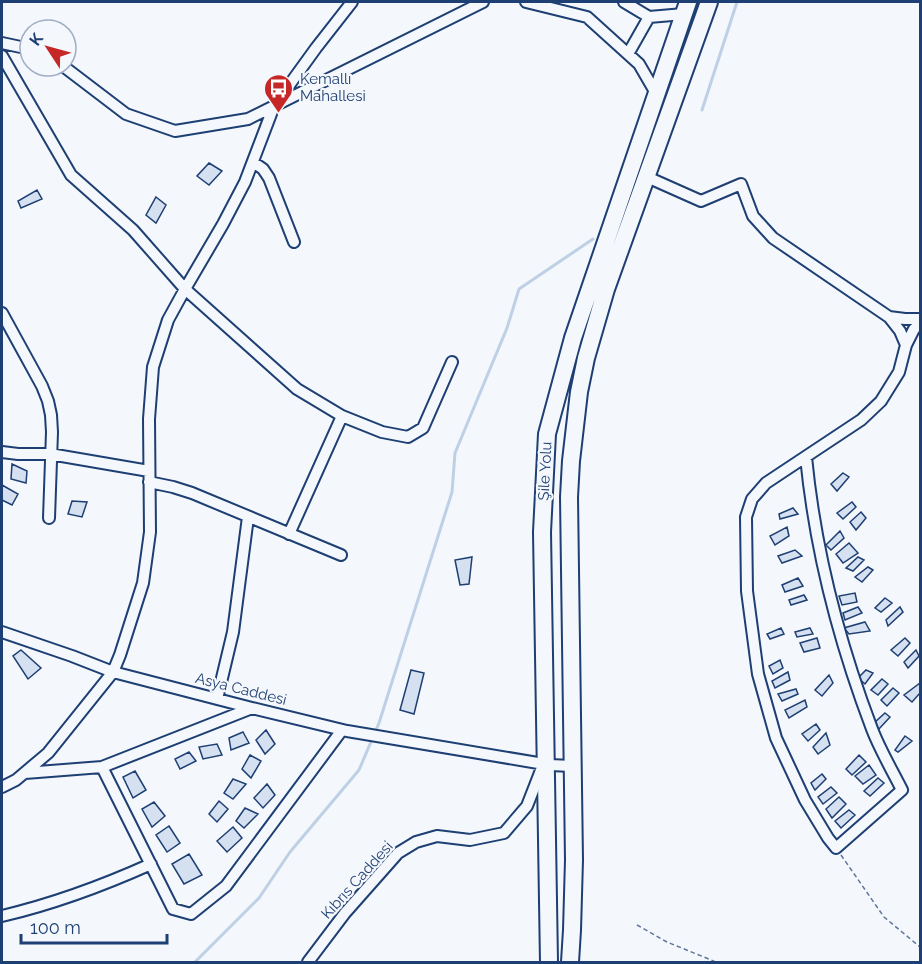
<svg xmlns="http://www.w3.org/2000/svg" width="922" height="964" font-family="Raleway,sans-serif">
	<rect width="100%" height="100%" fill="#f4f7fb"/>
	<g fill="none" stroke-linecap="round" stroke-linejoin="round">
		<path stroke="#bed0e5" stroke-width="3" d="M702,110L737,2
			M195,962L259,898L290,852L359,770L379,723L452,492L455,453L507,328L519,289L593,239"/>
	</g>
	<path fill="#d5e0f0" stroke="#1d3f73" stroke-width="1.5" d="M209,163L222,171L209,185L197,176Z
		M37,190L42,199L21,208L18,201Z
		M156,197L166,205L156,223L146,215Z
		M12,464L27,471L26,483L11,479Z
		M843,473L849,477L837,491L831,484Z
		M2,485L18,494L12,505L2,500Z
		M72,501L87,502L82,517L68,514Z
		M852,502L856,507L843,519L837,513Z
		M793,508L798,514L780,519L779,514Z
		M861,512L866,518L856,530L850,522Z
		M787,527L789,536L775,545L770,536Z
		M840,531L844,538L831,550L826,545Z
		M849,543L858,553L843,563L836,554Z
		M795,550L802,556L782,563L778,556Z
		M472,557L469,584L460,585L455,560Z
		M858,557L864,560L853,571L846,568Z
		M868,567L873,570L862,582L855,577Z
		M798,578L803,586L785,592L782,585Z
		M855,593L857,602L842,605L839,596Z
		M804,595L807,600L791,605L789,600Z
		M885,598L892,603L881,612L875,608Z
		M858,607L862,613L845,620L843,613Z
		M900,607L903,612L888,626L886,620Z
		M865,622L870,631L849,634L844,628Z
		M781,628L784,634L770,639L767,634Z
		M810,628L813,634L797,637L795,632Z
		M817,638L820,648L804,652L800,643Z
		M905,638L910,643L898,656L891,650Z
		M21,650L41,668L28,679L13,656Z
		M916,650L919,656L908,668L904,662Z
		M780,660L783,668L773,674L769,666Z
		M411,670L424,673L414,714L400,710Z
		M866,670L873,673L865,684L858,678Z
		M788,672L790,680L775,688L772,681Z
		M829,675L833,683L822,696L815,690Z
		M882,679L888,684L878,695L871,690Z
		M920,683V693L912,702L904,695Z
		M893,688L899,693L887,706L881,700Z
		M796,689L798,694L782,701L778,694Z
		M805,700L807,707L789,718L785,710Z
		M885,713L890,717L878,730L874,723Z
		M816,724L820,730L808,741L802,734Z
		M266,730L275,744L265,754L256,740Z
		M243,732L249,743L231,750L229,738Z
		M826,733L830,745L818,754L813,747Z
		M905,736L912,741L898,752L895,750Z
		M217,744L222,755L203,759L199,747Z
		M189,752L196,761L180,769L175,759Z
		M250,755L261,761L251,778L242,769Z
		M859,755L866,762L852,775L846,769Z
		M869,765L876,775L863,784L855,776Z
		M135,771L146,790L133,798L123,777Z
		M822,774L826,779L815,790L811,783Z
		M878,778L884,783L870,796L864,791Z
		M233,779L246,784L233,799L224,793Z
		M267,784L275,795L263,808L254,798Z
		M831,787L837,793L823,804L818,797Z
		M839,797L846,804L832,818L826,809Z
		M219,801L228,809L217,822L209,814Z
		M154,802L165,816L152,827L142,809Z
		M245,808L258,814L244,828L236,821Z
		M849,810L855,815L841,828L835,821Z
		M169,826L180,843L167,852L156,835Z
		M233,827L242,838L227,852L217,841Z
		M189,854L202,875L184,884L172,864Z"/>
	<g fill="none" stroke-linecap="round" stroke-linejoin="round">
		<defs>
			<path id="minor" d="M526,2L587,17L639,64L657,95
				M624,2L649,17L684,14
				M2,43L30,49
				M628,54L649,17
				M2,56L71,175L133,230L185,289L297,389L342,416L382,432L408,437L423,428L452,362
				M63,66L126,114L175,131L248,119L483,2
				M253,162L263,169L269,178L294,242
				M647,177L701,201L741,184L753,216L773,238L889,317L900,331L906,345
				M2,313L42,386L48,401L51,415L52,432L49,518
				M889,317L905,319H920
				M2,452L18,454H50L149,471
				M806,457C815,549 839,642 872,729C880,750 892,770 902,790L836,848L828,838L805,800L776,738L758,674L747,591L746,517L752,499L766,483L861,420L881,401L899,372L906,345L914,329L920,324
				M149,482L173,487L192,493L341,555
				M289,534L342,416
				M2,632L72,656L113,672L252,708L347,731L550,765L572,766
				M217,699L233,632L248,517
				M102,767L252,708
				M25,773L102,767L173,909L191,914L226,886L342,730
				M2,787L16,780L48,753L113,672L120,655L143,583L150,532L149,419L153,367L168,320L185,289L223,224L245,182L274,106L316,48L352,2
				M2,916C53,904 102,886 151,864
				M308,962L345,913L398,853L416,842L437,836L470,840L504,833L527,806L543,765"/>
			<path id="highway" d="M549,962L542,532L547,434L573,338L688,2
				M570,962L572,930L574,860L569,497L571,461L579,392L586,358L606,289L709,2"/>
		</defs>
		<use href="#minor" stroke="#1d3f73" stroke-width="14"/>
		<use href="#highway" stroke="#1d3f73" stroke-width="20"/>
		<path stroke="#5e769c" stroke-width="1.5" stroke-dasharray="4.5 3" stroke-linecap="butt" d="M841,855L884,917L920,947
			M637,925L667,942L716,962"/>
		<use href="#minor" stroke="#f4f7fb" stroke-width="10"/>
		<use href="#highway" stroke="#f4f7fb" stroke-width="16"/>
	</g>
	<defs>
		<symbol id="bus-pin" viewBox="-11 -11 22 30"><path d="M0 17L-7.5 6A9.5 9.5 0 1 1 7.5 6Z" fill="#c62828" stroke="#f4f7fb"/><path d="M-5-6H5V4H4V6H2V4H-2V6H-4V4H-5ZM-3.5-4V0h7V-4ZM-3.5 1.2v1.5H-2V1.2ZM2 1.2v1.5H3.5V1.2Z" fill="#fff"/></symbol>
	</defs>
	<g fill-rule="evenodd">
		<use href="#bus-pin" x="262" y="72" width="33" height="45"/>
	</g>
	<g text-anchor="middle" stroke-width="4.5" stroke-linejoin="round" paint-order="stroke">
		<g font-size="15" fill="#1d3f73" stroke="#f4f7fb" text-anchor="start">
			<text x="300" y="84">Kemallı<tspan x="300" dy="17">Mahallesi</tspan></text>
		</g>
		<g font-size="15" fill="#1d3f73" stroke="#f4f7fb">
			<text transform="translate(545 471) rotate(-87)" y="5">Şile Yolu</text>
			<text transform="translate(241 689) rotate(14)" y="5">Asya Caddesi</text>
			<text transform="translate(357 880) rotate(-48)" y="5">Kıbrıs Caddesi</text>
		</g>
	</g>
	<rect width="922" height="964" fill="none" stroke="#1d3f73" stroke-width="6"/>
	<g transform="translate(48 48) rotate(306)"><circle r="28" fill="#f4f7fb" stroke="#9eadc5" stroke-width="1.5"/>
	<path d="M0-4.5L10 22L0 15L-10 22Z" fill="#c62828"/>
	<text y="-9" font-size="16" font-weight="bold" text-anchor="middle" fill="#1d3f73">K</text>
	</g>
	<path d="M21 934v9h146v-9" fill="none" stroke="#1d3f73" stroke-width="3"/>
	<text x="30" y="934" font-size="18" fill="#1d3f73" stroke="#f4f7fb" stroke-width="4.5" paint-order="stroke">100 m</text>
</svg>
